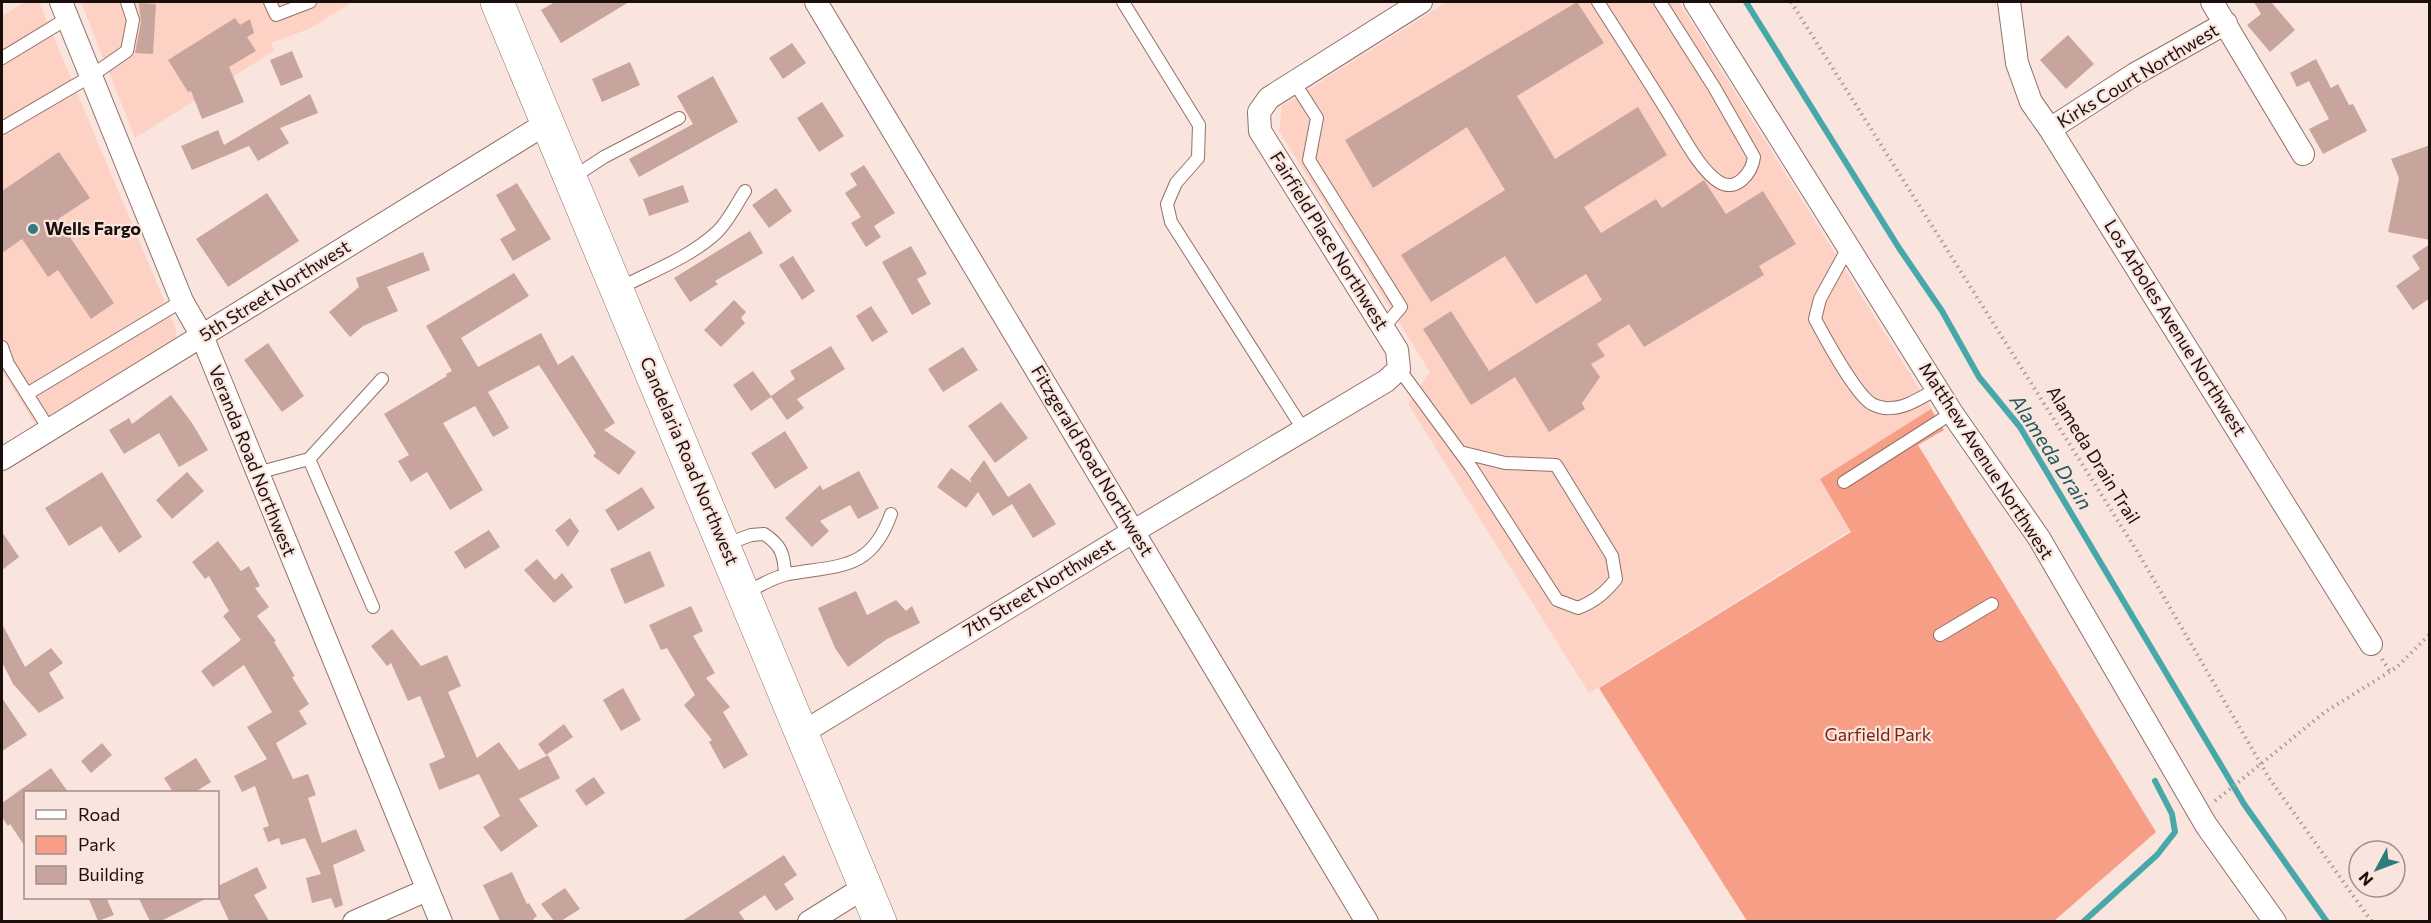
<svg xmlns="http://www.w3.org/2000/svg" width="2431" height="923" font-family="Commissioner,sans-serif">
	<rect width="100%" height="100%" fill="#fae4de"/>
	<path fill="#fed1c5" d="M25,2H39L176,329V337L170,345L36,426L2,370V16Z
		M81,2H352L311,28L271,43L274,51L135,138Z
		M1447,2H1679L1933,411L1824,477L1854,528L1589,693L1408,404L1430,372L1279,131L1282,106Z"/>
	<path fill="#f79e87" d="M1931,409L1944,430L1918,445L2156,832L2054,921H1747L1599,688L1851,532L1820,479Z"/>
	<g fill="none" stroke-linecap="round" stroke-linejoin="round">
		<path stroke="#48a8a9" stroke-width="6" d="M1746,2L1899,248L1942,311L1979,377L2020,427L2244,804L2327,922
			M2083,922L2157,855L2175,832L2172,814L2155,781"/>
	</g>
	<path fill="#c8a59c" d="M555,2H629L561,43L541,10Z
		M1577,2L1604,43L1517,96L1555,159L1638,107L1667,155L1584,207L1601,233L1656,199L1662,208L1704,180L1726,214L1763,191L1796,244L1759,266L1764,275L1644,347L1629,324L1597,344L1605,356L1591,364L1600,377L1582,403L1585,409L1549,432L1515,377L1471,405L1423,329L1451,311L1489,371L1602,300L1586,274L1536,304L1505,256L1431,302L1401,255L1505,190L1467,127L1373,188L1345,140Z
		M2254,2H2271L2295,30L2270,52L2247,25L2261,14Z
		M139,3L156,4L153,54L135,53L141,22Z
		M235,18L240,25L250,19L254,33L247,37L256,51L229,67L244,102L202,119L191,91L188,92L168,60Z
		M2068,35L2094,64L2066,89L2040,60Z
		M792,43L806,63L783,79L769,58Z
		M292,51L303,77L281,86L270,60Z
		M2316,59L2331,88L2338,84L2349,105L2353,104L2367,131L2323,154L2309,129L2329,119L2309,81L2297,87L2290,73Z
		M630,62L640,85L602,102L592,79Z
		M713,76L738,122L639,177L629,159L693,124L677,96Z
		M310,94L318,113L280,128L289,143L258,161L249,146L192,170L181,146L218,130L224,145Z
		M822,102L844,136L819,152L797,118Z
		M2430,145V240L2388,232L2399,178L2391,159Z
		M59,152L90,198L58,219L114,303L91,319L58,270L48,277L22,239L2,253V191Z
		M864,165L895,213L874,226L881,237L866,247L851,223L861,217L845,193L857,185L850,174Z
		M517,183L551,239L513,261L500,239L516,230L496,195Z
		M683,185L689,202L649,216L643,199Z
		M776,188L792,211L769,228L752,205Z
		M267,193L299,241L228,287L196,239Z
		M750,231L763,253L715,281L718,284L690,302L674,278Z
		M2430,244V298L2413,310L2396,286L2420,269L2412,256Z
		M911,246L927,274L917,279L931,304L912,315L882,262Z
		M423,252L430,270L387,287L398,311L363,326L350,337L329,312L359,287L356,278Z
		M793,256L815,291L802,300L779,265Z
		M514,273L529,296L461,338L478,367L541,333L558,365L573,355L615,423L604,430L636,452L619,475L593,456L596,453L539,365L488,392L509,428L493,437L475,406L443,423L483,490L450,510L427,472L411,482L398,461L409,455L384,414L447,376L446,374L452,371L426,326Z
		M734,300L746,312L741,318L745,323L721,347L704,330Z
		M871,306L888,332L872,342L856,316Z
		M268,343L304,396L282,412L244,360Z
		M831,346L845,369L797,399L804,408L787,420L771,397L751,411L733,385L753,371L771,396L795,379L790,371Z
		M963,347L978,370L943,392L928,369Z
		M171,395L192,423L208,450L179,467L159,433L124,454L109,430L129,418L132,424Z
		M1001,402L1028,438L995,463L968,426Z
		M785,431L808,468L775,489L751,453Z
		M984,460L1008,497L1030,483L1056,524L1033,538L1012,504L993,516L978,492L966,508L937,487L951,468L972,483L970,479Z
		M859,471L879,508L858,519L850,505L820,521L829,531L812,547L785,518L820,485L823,490Z
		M102,472L142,537L119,553L101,526L69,546L45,508Z
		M187,472L204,491L172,519L156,500Z
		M642,487L655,508L618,531L605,510Z
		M570,518L579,531L568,547L555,530Z
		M489,530L500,547L465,569L454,552Z
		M2,532L19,557L2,570Z
		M218,541L241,571L249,566L260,586L255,588L269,607L257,616L276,641L274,642L295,676L292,677L309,704L299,711L307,724L276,743L293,779L308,774L316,795L308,798L322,843L356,829L365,851L333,865L343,905L335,908L331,898L312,903L306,878L321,874L305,838L281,845L279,838L268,842L263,828L269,826L255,786L242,792L234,776L267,759L247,727L272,712L244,665L213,687L201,671L241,640L223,616L229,611L209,576L205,579L192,562Z
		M650,551L665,586L625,604L610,569Z
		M537,559L555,580L562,573L573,587L554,603L524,570Z
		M856,591L867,615L896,600L906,611L912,606L920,623L887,639L848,667L835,648L818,608Z
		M691,606L703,631L693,636L715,673L706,678L730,707L723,712L748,755L724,769L709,742L712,740L684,705L695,695L667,648L661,650L649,625Z
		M2,624L25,667L51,648L63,663L49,673L64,698L39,713L13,684L2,662Z
		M392,629L421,666L447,655L461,686L448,692L477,758L499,742L519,770L548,755L560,778L519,799L538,826L501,852L483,827L500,816L479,774L439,790L429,764L445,757L420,696L408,701L391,663L387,666L371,646Z
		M623,688L641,720L621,731L603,700Z
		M2,698L27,735L2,751Z
		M564,724L573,737L546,755L538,744Z
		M102,743L112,755L91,773L81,761Z
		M196,758L211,782L195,792H173L164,778Z
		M51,768L68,792H26V848L10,824L8,826L2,817V803Z
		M594,777L605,793L586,806L575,790Z
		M784,855L797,875L784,884L794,899L776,911L765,895L739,912L745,921H682Z
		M257,867L267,888L254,895L269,921H229L218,897V886Z
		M512,872L527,904L529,903L537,916L533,919L535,921H500L483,885Z
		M565,888L580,909L561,921H554L541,904Z
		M88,897H106L114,915L98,921Z
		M138,897H209L161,921H150Z"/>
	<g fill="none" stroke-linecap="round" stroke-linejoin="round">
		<defs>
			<path id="service" d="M270,2L276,15L310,2
				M1123,2L1199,125L1198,158L1176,183L1167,204L1171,222L1303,429
				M1598,2C1623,41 1648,80 1672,119C1684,138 1700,170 1719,182C1737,193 1752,172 1754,157L1714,87L1660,2
				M2,58L68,18
				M1294,82L1317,118L1309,160L1401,307L1383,328
				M2,128L91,76L127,51L133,20L127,2
				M572,178L604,157L679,118
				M1849,246L1820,299L1815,319C1824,336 1856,395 1872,404C1876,406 1885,409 1890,408C1907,408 1923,396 1937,389
				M618,289C650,272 689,258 716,233C728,222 736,205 745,191
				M2,347L8,364L49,429
				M1399,369L1471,467L1557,600L1578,608C1595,601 1605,593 1616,579L1612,556L1556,465L1505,463L1460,452
				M27,394L182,301
				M309,459L382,379
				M257,473L309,459L373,607
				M1844,482L1952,413
				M724,545L751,535L764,534C781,545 784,554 785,574
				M745,593C758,587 773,577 788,574C839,565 871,571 891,514
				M1940,635L1992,604"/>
			<path id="minor" d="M61,2L182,301L202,336L441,922
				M816,2L1367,922
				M1695,2L1952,413L2039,538L2206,825L2275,922
				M2009,2L2017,63L2031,102L2050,129L2371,644
				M2212,2L2303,154
				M2050,129L2135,74L2226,23
				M2,459L547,123
				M802,733L1134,531L1386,381L1399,369L1397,350L1260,131L1259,112L1269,98L1421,2
				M354,922L427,890
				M809,922L865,887"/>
			<path id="secondary" d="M497,2L880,922"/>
		</defs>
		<use href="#service" stroke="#917168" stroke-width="14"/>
		<use href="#minor" stroke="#917168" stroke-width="24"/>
		<use href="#secondary" stroke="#917168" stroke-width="34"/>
		<path stroke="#ad9a95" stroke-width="4" stroke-dasharray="1.5 4.5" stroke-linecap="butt" d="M1791,2L2140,556L2269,778L2372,922
			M2382,659L2390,672
			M2215,801L2325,712L2397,667L2430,634"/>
		<use href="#service" stroke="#fff" stroke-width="12"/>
		<use href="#minor" stroke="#fff" stroke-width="22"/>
		<use href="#secondary" stroke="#fff" stroke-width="33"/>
	</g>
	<circle fill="#327b7c" stroke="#fae4de" stroke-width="2" cx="33" cy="229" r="6"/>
	<g text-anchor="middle" stroke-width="4.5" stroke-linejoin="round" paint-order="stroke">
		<g font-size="18" fill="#1b0f0c" stroke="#fae4de">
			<text transform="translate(2138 76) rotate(-31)" y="6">Kirks Court Northwest</text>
			<text transform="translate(1329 241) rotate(58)" y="6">Fairfield Place Northwest</text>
			<text transform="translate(275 291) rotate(-32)" y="6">5th Street Northwest</text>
			<text transform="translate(2175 328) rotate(58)" y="6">Los Arboles Avenue Northwest</text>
			<text transform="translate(2093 455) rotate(58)" y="6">Alameda Drain Trail</text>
			<text transform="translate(252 461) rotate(68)" y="6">Veranda Road Northwest</text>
			<text transform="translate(689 461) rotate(67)" y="6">Candelaria Road Northwest</text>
			<text transform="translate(1092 461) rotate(59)" y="6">Fitzgerald Road Northwest</text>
			<text transform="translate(1986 461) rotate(57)" y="6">Matthew Avenue Northwest</text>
			<text transform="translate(1039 588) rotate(-31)" y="6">7th Street Northwest</text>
		</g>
		<g font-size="18" font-weight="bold" fill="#1b0f0c" stroke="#fae4de" text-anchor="start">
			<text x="45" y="235">Wells Fargo</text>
		</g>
		<g font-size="18" fill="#77240d" stroke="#fae4de">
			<text x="1878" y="741">Garfield Park</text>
		</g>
		<g font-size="20" font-style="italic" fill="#1d595a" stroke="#fae4de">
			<text transform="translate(2051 452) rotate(57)" y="7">Alameda Drain</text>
		</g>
	</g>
	<rect width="2431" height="923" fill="none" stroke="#1b0f0c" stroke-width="6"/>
	<rect x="24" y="791" width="195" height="108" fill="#fae4de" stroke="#a18f8a" stroke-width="1.5"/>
	<rect x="36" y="810" width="30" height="9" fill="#ffffff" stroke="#a18f8a" stroke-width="1.5"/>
	<text x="78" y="821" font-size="18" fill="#1b0f0c">Road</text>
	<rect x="36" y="836" width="30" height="18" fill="#f79e87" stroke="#a18f8a" stroke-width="1.5"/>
	<text x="78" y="851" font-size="18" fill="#1b0f0c">Park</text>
	<rect x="36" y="866" width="30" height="18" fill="#c8a59c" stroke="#a18f8a" stroke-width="1.5"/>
	<text x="78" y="881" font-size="18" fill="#1b0f0c">Building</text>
	<g transform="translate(2377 869) rotate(229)"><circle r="28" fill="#fae4de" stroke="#a18f8a" stroke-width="1.5"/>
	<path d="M0-4.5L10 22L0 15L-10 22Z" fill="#327b7c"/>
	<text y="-9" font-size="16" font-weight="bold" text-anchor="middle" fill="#1b0f0c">N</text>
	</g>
</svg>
